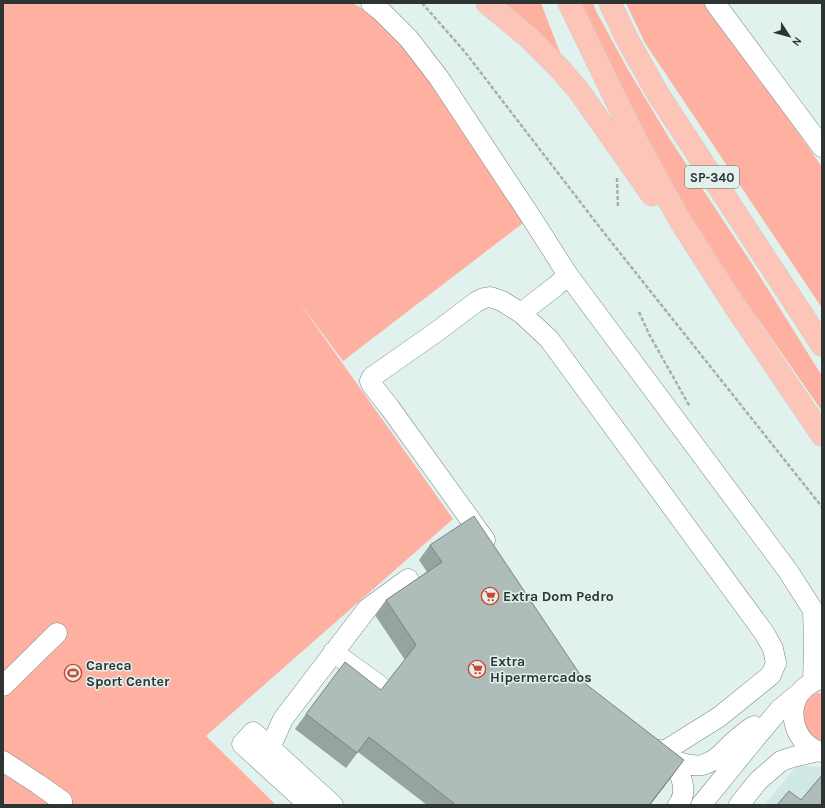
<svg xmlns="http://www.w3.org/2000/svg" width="825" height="808" font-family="Karla,sans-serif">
	<rect width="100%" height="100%" fill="#e1f1ee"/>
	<path fill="#cfe8e3" d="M797,766L822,767V805H764Z"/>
	<path fill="#feb0a1" d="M3,3H352L397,27L531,217L343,361L296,298L453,519L206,736L276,805H3Z
		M499,3H541L562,58Z
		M578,3H593L596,11L627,68L671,141L754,267L822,376V411L716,259L648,148Z
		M626,3H708L822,167V308L645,43Z
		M817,693H822V746H816L798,710L809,697Z"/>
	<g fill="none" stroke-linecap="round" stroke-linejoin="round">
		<defs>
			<path id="minor" d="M371,3L380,10L409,39L439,78L531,217L568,275L788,571L813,610L822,619
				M715,3L822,147
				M521,313L556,286L568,275
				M485,540L390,408L372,385L370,381L372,377L439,330L476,302L484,298L490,297L502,301L521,313L549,339L765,634L773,649L776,663L771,675L719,717L663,752
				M813,610L814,646L813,681
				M333,652L379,685
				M822,678C815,681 809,684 803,689C784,709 795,746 822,752
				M3,686L57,633
				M270,748L283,719L367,609L408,579
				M660,750C675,761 692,787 678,805
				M671,760C679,762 694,767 702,765C715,762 723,752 732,743C739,737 746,731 754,726
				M3,761L38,784L62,801V805
				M309,805L242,744L253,732L333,805
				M701,805L758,735L780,709L803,690
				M739,805L758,781L781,761L793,757L818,751"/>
			<path id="highway" d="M487,3L528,37L560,69L579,91L652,195
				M569,3L614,96L640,148L681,222L736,308L822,435
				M610,3L627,39L658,94L822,345"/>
		</defs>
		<use href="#minor" stroke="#7a8986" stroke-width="21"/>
		<use href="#highway" stroke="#cdcece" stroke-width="23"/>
		<path stroke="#a4b0ae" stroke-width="2.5" stroke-dasharray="4 2" stroke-linecap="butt" d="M422,3L465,52L601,229L822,507
			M617,178L618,208
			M639,312L649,334L690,407"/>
		<use href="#minor" stroke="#fff" stroke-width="20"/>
		<use href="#highway" stroke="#fdc4b8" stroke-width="22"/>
	</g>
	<path fill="#96a3a0" d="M430,545L587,685L673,775L650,805H427L358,752L346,768L295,729L306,714L381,690L405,660L375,615L386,600L427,572L419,560Z"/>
	<path fill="#7a8482" d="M684,760L673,775L650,805H649Z"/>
	<path fill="#aebdba" stroke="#7a8482" d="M474,516L587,685L684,760L649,805H456L369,737L357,753L306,714L345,662L381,690L416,645L386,600L442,562L430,545Z
		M822,775V805H777L789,791L801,800Z"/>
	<defs>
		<symbol id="supermarket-ring" viewBox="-11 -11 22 22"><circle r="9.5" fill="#e1f1ee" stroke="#d1452e" stroke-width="1.5"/><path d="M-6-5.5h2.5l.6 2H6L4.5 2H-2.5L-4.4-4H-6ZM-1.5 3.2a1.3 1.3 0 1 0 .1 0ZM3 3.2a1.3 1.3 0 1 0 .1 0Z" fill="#d1452e"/></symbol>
		<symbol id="stadium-ring" viewBox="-11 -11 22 22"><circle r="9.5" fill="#e1f1ee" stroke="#d1452e" stroke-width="1.5"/><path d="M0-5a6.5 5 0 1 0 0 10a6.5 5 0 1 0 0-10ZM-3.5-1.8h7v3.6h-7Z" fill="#d1452e"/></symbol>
	</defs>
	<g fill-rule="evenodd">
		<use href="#supermarket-ring" x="480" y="586" width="20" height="20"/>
		<use href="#supermarket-ring" x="467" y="659" width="20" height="20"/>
		<use href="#stadium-ring" x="63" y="663" width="20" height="20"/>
	</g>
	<g text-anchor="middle" stroke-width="3" stroke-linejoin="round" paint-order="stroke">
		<rect fill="#e1f1ee" stroke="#646d6b" stroke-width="1" x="685" y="166" width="54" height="22" rx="3"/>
		<g font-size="13" font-weight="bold" fill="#2e3433">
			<text x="712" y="182">SP-340</text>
		</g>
		<g font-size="14" font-weight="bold" fill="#2e3433" stroke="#e1f1ee" text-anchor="start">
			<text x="503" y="601">Extra Dom Pedro</text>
			<text x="490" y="666">Extra<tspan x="490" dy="16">Hipermercados</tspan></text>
			<text x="86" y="670">Careca<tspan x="86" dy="16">Sport Center</tspan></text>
		</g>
	</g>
	<rect width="825" height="808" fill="none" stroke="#2e3433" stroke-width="8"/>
	<g transform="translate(789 36) rotate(126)" stroke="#e1f1ee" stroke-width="3" paint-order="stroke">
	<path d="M0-3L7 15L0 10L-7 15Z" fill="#2e3433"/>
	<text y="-6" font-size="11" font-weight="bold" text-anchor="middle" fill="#2e3433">N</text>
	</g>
</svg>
